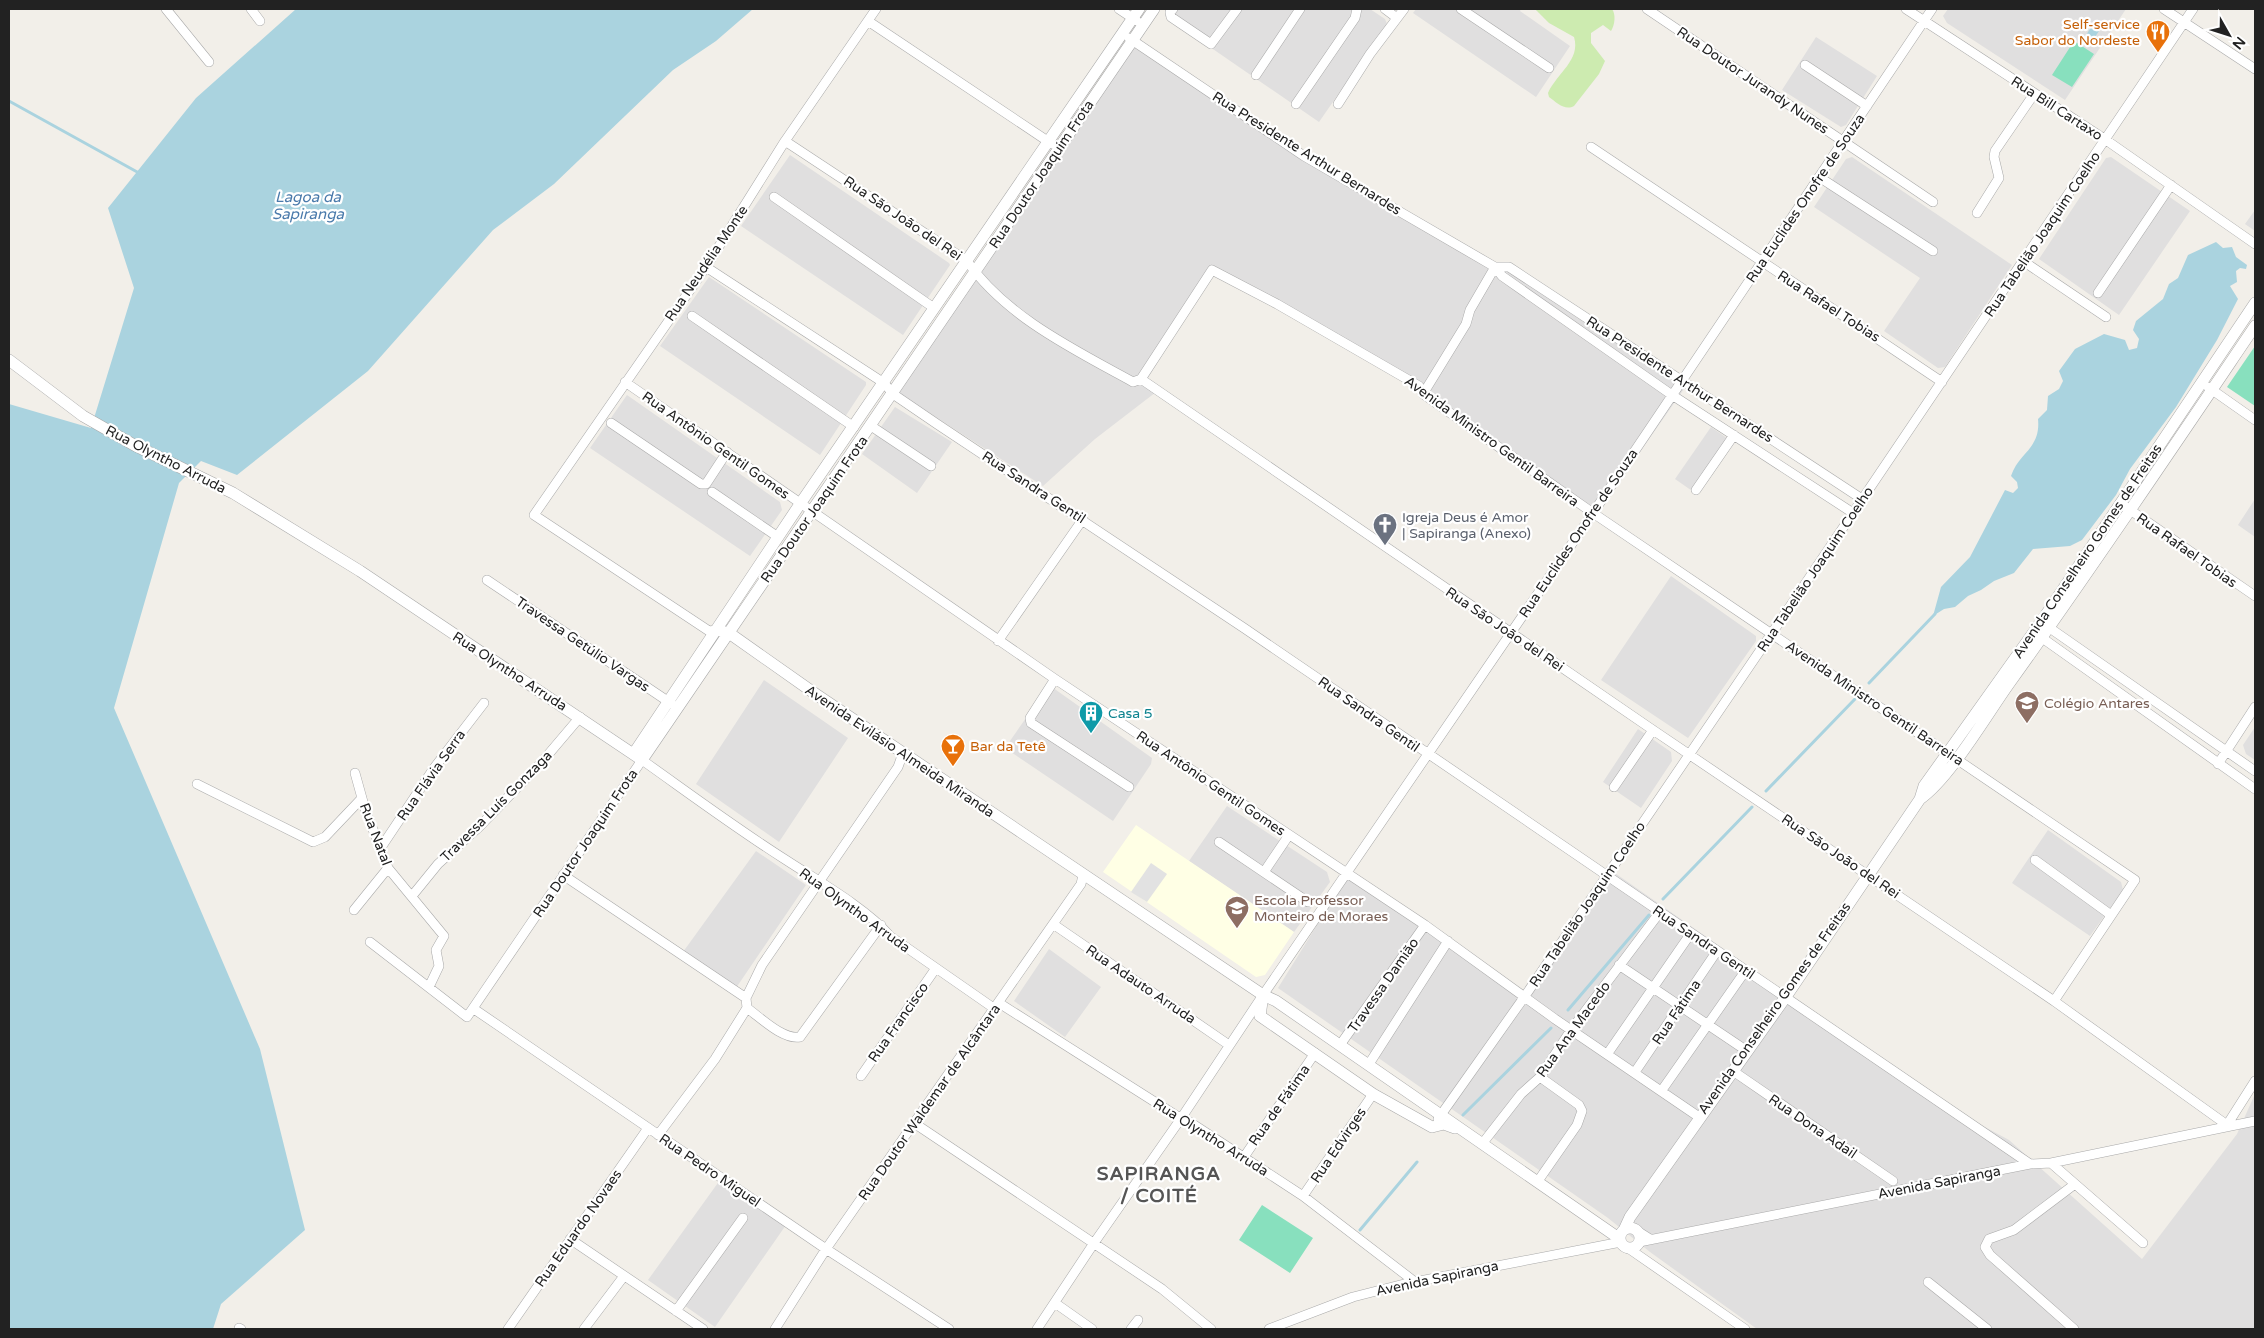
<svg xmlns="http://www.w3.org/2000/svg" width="2264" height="1338" font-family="'Varela Round',sans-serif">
	<rect width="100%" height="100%" fill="#f2efe9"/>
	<path fill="#e0dfdf" d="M1169,9H1370L1385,19L1387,24L1319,122L1165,16Z
		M1416,9H1521L1520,11L1570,46L1536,97L1413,13Z
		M1948,9H2126L2065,100L1947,23L1943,16Z
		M1816,37L1877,76L1846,125L1841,127L1782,90Z
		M1137,39L1302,153L1501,265L1684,389L1598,512L1423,390L1213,272L1148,378L1160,389L1095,439L1043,486L895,391Z
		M790,155L949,263L950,265L903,335L741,226Z
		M1852,157L2012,265L1945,367L1938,368L1884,331L1920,278L1814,207L1846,159Z
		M2111,157L2190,211L2119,315L2039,259L2106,158Z
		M2255,210V231L2245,224Z
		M709,277L866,382V385L820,455L660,346Z
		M627,395L780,502L782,510L750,556L590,448Z
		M895,407L952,442L917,493L862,454Z
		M1711,427L1734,443L1698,495L1675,479Z
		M2255,499V537L2238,525Z
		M1671,576L1756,636V641L1688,738L1601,680Z
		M764,680L848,738L779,842L696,784Z
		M1049,685L1152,758L1151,764L1113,821L1005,748Z
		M2255,727V760L2246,754L2243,745Z
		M1638,729L1671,752L1672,761L1641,808L1603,782Z
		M1227,806L1327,872L1330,882L1294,932L1189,861Z
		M2048,830L2121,882L2123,890L2090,936L2012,883Z
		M756,851L806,885L736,988L683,952Z
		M1612,871L1957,1112L2009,1140L2142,1259L2237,1134L2255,1094V1329H1757L1650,1252L1608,1218L1278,988L1350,872L1524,997Z
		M1049,949L1101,987L1065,1037L1014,1001Z
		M720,1180L786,1225L715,1327L648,1280Z"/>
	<path fill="#ffffe5" d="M1136,825L1294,932L1265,975L1256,977L1103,872Z"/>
	<path fill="#cdebb0" d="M1535,9H1612C1616,14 1615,25 1611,31L1603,25L1591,33V43L1605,61L1599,74L1574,106C1565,111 1557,103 1549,97L1548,93C1557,73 1581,60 1574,37L1549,23Z"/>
	<path fill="#88e0be" d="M2074,41L2094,54L2072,87L2052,75Z
		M2255,346V406L2227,387Z
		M1262,1205L1313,1238L1290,1273L1239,1240Z"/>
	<path fill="#e2e2e2" d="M1151,863L1167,874L1147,902L1131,892Z"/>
	<path fill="#aad3df" d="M296,9H753L716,41L673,70L554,184L493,230L368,371L237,475L201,461L179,483L114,708L260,1049L305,1230L221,1304L213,1329H9V404L91,428L134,288L108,208L196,98Z
		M2092,26L2099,31L2089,46L2082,41Z
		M2216,242L2223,248L2232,247L2236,257L2247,265L2246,269L2240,268L2236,271L2237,282L2230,286L2238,299L2217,340L2176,407L2130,469L2116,495L2082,540L2070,546L2033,549L2014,573L1994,581L1981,590L1968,596L1955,607L1944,609L1933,616L1941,587L1970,557L2005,490L2013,493L2018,488L2017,482L2011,476C2019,452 2041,449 2038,419L2047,410L2048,396L2059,389L2063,381L2059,371L2075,349L2104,334L2125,340L2129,350L2137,348L2139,339L2133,330L2136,321L2163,299L2169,284L2178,278L2188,255Z"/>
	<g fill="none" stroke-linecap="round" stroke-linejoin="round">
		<path stroke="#aad3df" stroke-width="3" d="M9,101L139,173
			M1869,683L1935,614
			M1766,791L1855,699
			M1663,899L1752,807
			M1568,1010L1649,915
			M1463,1115L1551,1028
			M1360,1230L1417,1162"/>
		<defs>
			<path id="minor" d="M166,9L209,62
				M251,9L260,21
				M1119,9L1137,21
				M1173,9L1170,12L1171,17L1211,44L1237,9
				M1385,9L1397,18
				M1461,9L1549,68
				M1647,9L1933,202
				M1906,9L2106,140L2255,244
				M2164,9L2255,69
				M868,21L1052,144
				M1129,38L1304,156L1495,267L1502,276L1672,395L1853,513
				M1805,65L1867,106
				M1256,75L1300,9
				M1296,104L1355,18L1357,9
				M1338,104L1370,54L1404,9
				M785,141L967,261C1006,317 1075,350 1133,382L1141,379L1653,730L2054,1001L2227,1125
				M1591,147L1942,382
				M1819,177L1933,251
				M774,197L934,308
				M1977,213L1999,178L1994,157L1995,151L2034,94
				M2023,261L2106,317
				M706,267L884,383L893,394L937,424L1244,628L2030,1164
				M1495,267H1509L1862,499
				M2098,293L2171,185
				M692,316L854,427
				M1141,379L1212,270L1277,304L1419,386L1423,394L1593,513L2135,880L2054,1001
				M625,382L1055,679L1425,925L1555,1019L1699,1117
				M2208,387L2255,420
				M1423,394L1466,324L1470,310L1495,267
				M611,423L701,484H706L727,452
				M871,426L931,466
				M1696,490L1734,435
				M712,492L778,537
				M2120,503L2255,596
				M487,580L672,704
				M2044,624L2255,771
				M717,630L709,631L534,515L706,267L785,141L876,9
				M2038,635L2255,789
				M998,641L1083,519
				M1055,679L1030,718L1031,723L1129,787
				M2218,764L2255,707
				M355,773L365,809L388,868L444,936L436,950L439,966L429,987
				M197,784L313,842L325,837L362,798
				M1614,787L1653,730
				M1219,842L1308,902
				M380,849L434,768L484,703
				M2035,860L2111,915
				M1264,872L1289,835
				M563,875L746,998
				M412,896L438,864L479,827L541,763L580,717
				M354,910L388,868
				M1053,924L1229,1045
				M370,942L467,1017L642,760C690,794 737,829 786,860C818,881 866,908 890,936L995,1009
				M1619,965L1747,1051
				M999,1003L1177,1116L1182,1117L1303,1196L1415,1282
				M747,1008C761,1018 783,1040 800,1037L881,925
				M474,1009L826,1249L949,1329
				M1340,1045L1425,925
				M1608,1053L1691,933
				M1369,1064L1448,941
				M1733,1071L1893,1181
				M1635,1072L1717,951
				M861,1076L936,968
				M1662,1090L1746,970
				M1438,1119L1525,996L1772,633L2193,9
				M914,1123L1162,1289L1211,1329
				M2227,1125L2255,1081
				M658,1135L715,1059L747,1008L746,998L762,965L898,767L903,753
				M1482,1144L1521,1094L1540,1077L1571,1030L1660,912
				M1244,1157L1315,1053
				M2051,1163L2143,1243
				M1538,1181L1577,1125L1582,1111L1579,1105L1540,1077
				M1303,1196L1373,1094
				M1639,1232L1650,1239
				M570,1239L703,1329
				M1639,1242L2030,1164L2051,1163L2255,1121
				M1628,1248L1745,1329
				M1928,1282L1987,1329
				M1055,1303L1092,1329
				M676,1311L743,1218
				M239,1328L241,1329
				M508,1329L648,1128
				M584,1329L624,1276
				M775,1329L826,1249L1081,884L1083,875
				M1037,1329L1094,1243L1182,1117L1263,995L1593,513L1932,9
				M1131,1329L1138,1320
				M1269,1329L1353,1297L1404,1284L1621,1242
				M2074,1329L1990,1255L1985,1247L1989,1239L2014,1230L2075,1184"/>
			<path id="tertiary" d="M9,360L83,416L134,445L233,493L360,571L642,760L1154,9
				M717,630L729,633L817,695L1263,995L1276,1001L1620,1239
				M634,753L800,504L1139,9
				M1920,799L1924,786L2041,622L2255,303
				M1263,995L1260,1016L1373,1094L1432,1127L1444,1124L1455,1128
				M1620 1238a10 10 0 1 1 20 0a10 10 0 1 1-20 0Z
				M1624,1230L1630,1217L1785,998L1920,799C1949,779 1986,716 2008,685C2093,567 2174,446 2255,326"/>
		</defs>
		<use href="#minor" stroke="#a9a9a9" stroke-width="10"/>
		<use href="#tertiary" stroke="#a9a9a9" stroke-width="12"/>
		<use href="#minor" stroke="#fff" stroke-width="9"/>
		<use href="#tertiary" stroke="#fff" stroke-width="11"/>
	</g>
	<defs>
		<symbol id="restaurant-pin" viewBox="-11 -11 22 30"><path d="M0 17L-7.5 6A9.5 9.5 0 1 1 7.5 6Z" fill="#e8710a" stroke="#fff"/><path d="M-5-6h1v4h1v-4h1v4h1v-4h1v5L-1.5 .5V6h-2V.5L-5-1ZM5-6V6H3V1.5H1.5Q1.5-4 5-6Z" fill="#fff"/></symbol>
		<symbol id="church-pin" viewBox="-11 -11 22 30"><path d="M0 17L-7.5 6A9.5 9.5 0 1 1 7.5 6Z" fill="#6b7280" stroke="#fff"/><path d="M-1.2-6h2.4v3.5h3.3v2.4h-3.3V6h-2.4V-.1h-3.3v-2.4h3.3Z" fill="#fff"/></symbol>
		<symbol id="school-pin" viewBox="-11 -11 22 30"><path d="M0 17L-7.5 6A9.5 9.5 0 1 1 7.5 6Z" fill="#8d6e63" stroke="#fff"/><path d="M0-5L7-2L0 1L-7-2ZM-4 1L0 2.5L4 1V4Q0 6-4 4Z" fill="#fff"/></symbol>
		<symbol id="building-pin" viewBox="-11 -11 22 30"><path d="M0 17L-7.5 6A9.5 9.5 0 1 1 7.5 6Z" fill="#0f9aa8" stroke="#fff"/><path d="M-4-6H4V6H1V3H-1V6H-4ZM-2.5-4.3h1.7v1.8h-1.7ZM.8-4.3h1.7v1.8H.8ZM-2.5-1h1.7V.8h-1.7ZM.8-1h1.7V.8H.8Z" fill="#fff"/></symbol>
		<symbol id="bar-pin" viewBox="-11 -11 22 30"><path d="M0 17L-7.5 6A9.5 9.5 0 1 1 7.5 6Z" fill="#e8710a" stroke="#fff"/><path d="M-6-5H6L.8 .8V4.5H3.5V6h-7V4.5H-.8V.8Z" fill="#fff"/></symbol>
	</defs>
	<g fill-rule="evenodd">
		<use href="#restaurant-pin" x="2144" y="18" width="28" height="38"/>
		<use href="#church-pin" x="1371" y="511" width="28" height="38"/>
		<use href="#school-pin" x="2013" y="689" width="28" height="38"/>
		<use href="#building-pin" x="1077" y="699" width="28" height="38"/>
		<use href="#bar-pin" x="939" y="732" width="28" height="38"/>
		<use href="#school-pin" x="1223" y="894" width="28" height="38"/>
	</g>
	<g text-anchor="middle" stroke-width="4.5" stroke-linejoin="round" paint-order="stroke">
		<g font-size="14" fill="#c56008" stroke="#fff" text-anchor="end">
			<text x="2140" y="29">Self-service<tspan x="2140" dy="16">Sabor do Nordeste</tspan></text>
			<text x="970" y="751" text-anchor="start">Bar da Tetê</text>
		</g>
		<g font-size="14" fill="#222" stroke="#fff">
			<text transform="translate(1753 80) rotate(34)" y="5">Rua Doutor Jurandy Nunes</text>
			<text transform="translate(2057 108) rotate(33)" y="5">Rua Bill Cartaxo</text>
			<text transform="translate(1307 153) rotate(32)" y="5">Rua Presidente Arthur Bernardes</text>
			<text transform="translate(1041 174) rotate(-56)" y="5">Rua Doutor Joaquim Frota</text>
			<text transform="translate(1805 198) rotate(-56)" y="5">Rua Euclides Onofre de Souza</text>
			<text transform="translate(903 218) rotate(34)" y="5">Rua São João del Rei</text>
			<text transform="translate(2042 234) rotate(-56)" y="5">Rua Tabelião Joaquim Coelho</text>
			<text transform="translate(706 263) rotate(-56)" y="5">Rua Neudélia Monte</text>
			<text transform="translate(1829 306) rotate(33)" y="5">Rua Rafael Tobias</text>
			<text transform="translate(1680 379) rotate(33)" y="5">Rua Presidente Arthur Bernardes</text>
			<text transform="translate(1492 441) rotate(36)" y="5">Avenida Ministro Gentil Barreira</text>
			<text transform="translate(716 445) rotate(35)" y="5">Rua Antônio Gentil Gomes</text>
			<text transform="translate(166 459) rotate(27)" y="5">Rua Olyntho Arruda</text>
			<text transform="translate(1034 487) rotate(33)" y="5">Rua Sandra Gentil</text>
			<text transform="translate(814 509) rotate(-55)" y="5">Rua Doutor Joaquim Frota</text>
			<text transform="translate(1578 533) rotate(-56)" y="5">Rua Euclides Onofre de Souza</text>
			<text transform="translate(2187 550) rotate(35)" y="5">Rua Rafael Tobias</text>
			<text transform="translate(2087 551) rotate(-56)" y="5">Avenida Conselheiro Gomes de Freitas</text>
			<text transform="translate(1815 569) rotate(-56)" y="5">Rua Tabelião Joaquim Coelho</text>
			<text transform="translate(1505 629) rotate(34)" y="5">Rua São João del Rei</text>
			<text transform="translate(583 644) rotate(34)" y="5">Travessa Getúlio Vargas</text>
			<text transform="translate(510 671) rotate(33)" y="5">Rua Olyntho Arruda</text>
			<text transform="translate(1875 703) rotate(34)" y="5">Avenida Ministro Gentil Barreira</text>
			<text transform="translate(1369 714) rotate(35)" y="5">Rua Sandra Gentil</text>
			<text transform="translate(900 751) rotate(34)" y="5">Avenida Evilásio Almeida Miranda</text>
			<text transform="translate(431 775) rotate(-55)" y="5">Rua Flávia Serra</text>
			<text transform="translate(1211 783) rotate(34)" y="5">Rua Antônio Gentil Gomes</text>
			<text transform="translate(496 806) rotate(-45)" y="5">Travessa Luís Gonzaga</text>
			<text transform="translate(376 834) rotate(69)" y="5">Rua Natal</text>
			<text transform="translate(585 843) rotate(-56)" y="5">Rua Doutor Joaquim Frota</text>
			<text transform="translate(1841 856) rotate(34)" y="5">Rua São João del Rei</text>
			<text transform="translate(1587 904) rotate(-56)" y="5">Rua Tabelião Joaquim Coelho</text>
			<text transform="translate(855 910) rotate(36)" y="5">Rua Olyntho Arruda</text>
			<text transform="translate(1704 942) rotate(34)" y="5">Rua Sandra Gentil</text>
			<text transform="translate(1141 984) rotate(34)" y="5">Rua Adauto Arruda</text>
			<text transform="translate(1383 985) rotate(-55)" y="5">Travessa Damião</text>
			<text transform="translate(1774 1008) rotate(-55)" y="5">Avenida Conselheiro Gomes de Freitas</text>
			<text transform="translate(1676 1012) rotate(-56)" y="5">Rua Fátima</text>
			<text transform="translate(898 1022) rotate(-55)" y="5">Rua Francisco</text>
			<text transform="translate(1573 1029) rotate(-54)" y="5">Rua Ana Macedo</text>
			<text transform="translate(929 1102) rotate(-55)" y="5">Rua Doutor Waldemar de Alcântara</text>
			<text transform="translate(1279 1105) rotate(-55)" y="5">Rua de Fátima</text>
			<text transform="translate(1813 1126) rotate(34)" y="5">Rua Dona Adail</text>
			<text transform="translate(1211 1137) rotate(32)" y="5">Rua Olyntho Arruda</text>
			<text transform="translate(1338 1145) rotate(-56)" y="5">Rua Edvirges</text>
			<text transform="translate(710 1170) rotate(34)" y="5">Rua Pedro Miguel</text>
			<text transform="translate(1939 1182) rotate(-11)" y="5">Avenida Sapiranga</text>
			<text transform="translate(578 1228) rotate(-55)" y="5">Rua Eduardo Novaes</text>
			<text transform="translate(1437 1278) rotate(-12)" y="5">Avenida Sapiranga</text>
		</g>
		<g font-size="14" fill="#5b616d" stroke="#fff" text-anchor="start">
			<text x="1402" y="522">Igreja Deus é Amor<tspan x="1402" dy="16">| Sapiranga (Anexo)</tspan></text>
		</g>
		<g font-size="14" fill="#785e54" stroke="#fff" text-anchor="start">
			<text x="2044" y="708">Colégio Antares</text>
			<text x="1254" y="905">Escola Professor<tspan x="1254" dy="16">Monteiro de Moraes</tspan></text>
		</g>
		<g font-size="14" fill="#0d838f" stroke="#fff" text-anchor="start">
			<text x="1108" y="718">Casa 5</text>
		</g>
		<g font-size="15" font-style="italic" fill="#4a7aab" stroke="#fff">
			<text x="308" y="202">Lagoa da<tspan x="308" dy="17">Sapiranga</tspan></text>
		</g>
		<g font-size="19" font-weight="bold" letter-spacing="1" fill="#555" stroke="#fff">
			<text x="1159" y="1180">SAPIRANGA<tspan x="1159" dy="22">/ COITÉ</tspan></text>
		</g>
	</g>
	<rect width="2264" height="1338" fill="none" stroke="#222222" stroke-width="20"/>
	<g transform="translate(2229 35) rotate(129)" stroke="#ffffff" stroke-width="4" paint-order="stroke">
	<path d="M0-4L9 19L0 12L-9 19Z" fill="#222222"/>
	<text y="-8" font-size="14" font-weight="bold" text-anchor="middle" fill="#222222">N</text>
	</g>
</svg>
